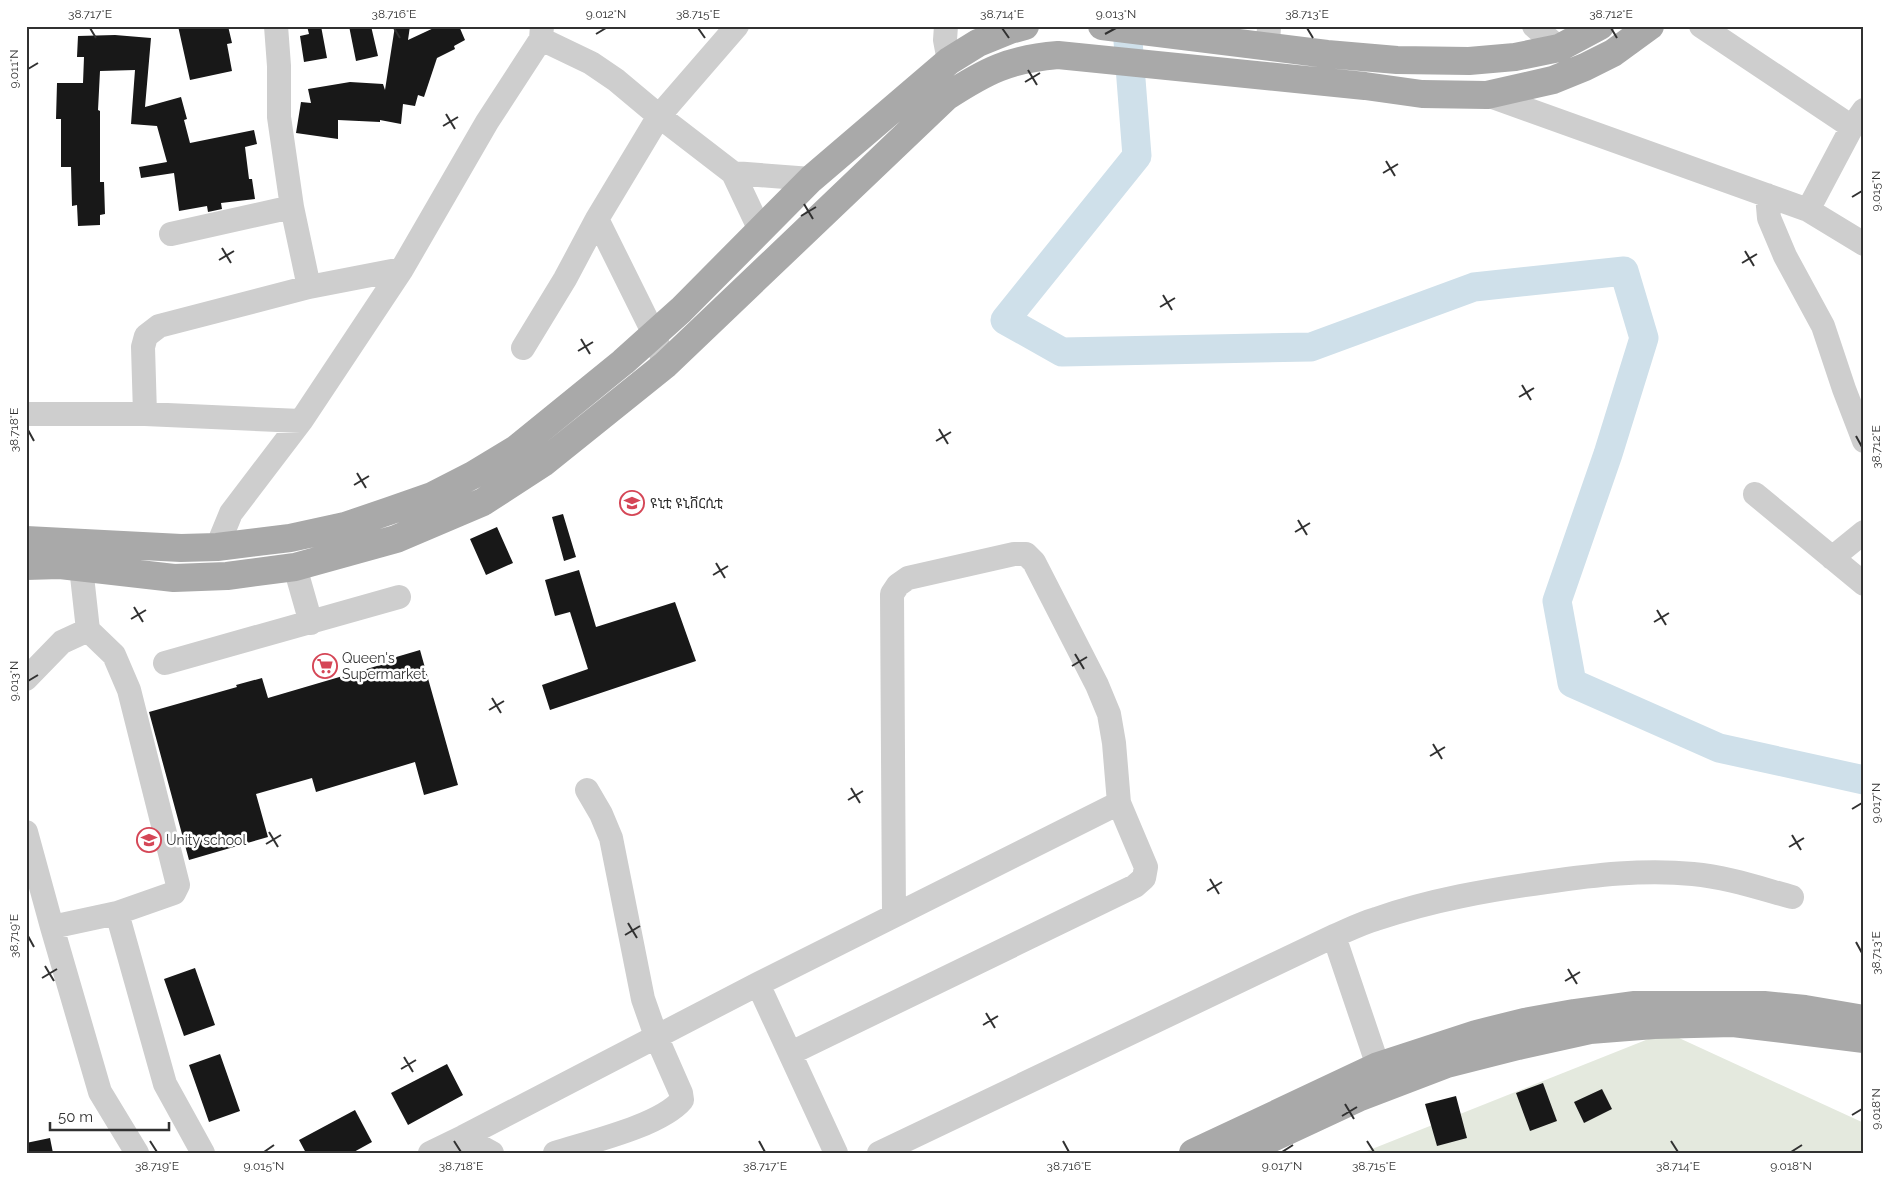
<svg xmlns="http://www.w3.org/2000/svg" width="1890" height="1179" font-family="Raleway,'Noto Sans Ethiopic',sans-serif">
	<rect width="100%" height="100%" fill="#fff"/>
	<path fill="#e4e9de" d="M1666,1032L1864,1123V1153H1362Z"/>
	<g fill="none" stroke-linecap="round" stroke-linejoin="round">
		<path stroke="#cfe0ea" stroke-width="29" d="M1130,26L1128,41L1137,156L1005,320L1062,352L1311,347L1474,287L1624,271L1644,338L1608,454L1557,601L1572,683L1719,748L1864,780"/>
	</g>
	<path fill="#181818" d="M178,26H228L232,43L227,44L232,71L190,80Z
		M307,26H321L327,58L304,62L300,36L309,34Z
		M349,26H371L378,56L356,61Z
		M395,26H410L408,40L438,26H459L465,40L454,46L455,49L437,58L424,97L418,95L415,106L403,104L401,124L380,120V122L338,120V139L296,133L301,102L311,103L308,89L350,82L383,84L385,90Z
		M115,35L151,38L145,107L181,97L187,119L184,120L190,143L254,130L257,144L245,147L249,179H252L255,199L221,203L222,209L208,212L207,206L179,211L174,173L141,178L139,167L167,162L157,126L131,124L135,70L100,71L98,110L100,111V182H104L105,214L100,215V225L78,226L77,205L72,206L71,167H61V119H56L57,83H83L84,57H77L78,36Z
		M563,514L576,557L564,561L552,517Z
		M497,527L513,563L486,575L470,539Z
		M579,570L596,627L675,602L696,661L550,710L542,685L588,669L570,612L555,616L545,580Z
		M420,650L458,785L424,795L415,762L316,792L312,778L256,794L268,837L189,860L149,712L237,687L236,685L262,678L268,698L387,663L386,660Z
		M195,968L215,1025L184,1036L164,979Z
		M220,1054L240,1111L209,1122L189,1065Z
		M447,1064L463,1095L408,1125L391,1093Z
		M1543,1083L1557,1121L1530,1131L1516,1093Z
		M1602,1089L1612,1109L1584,1123L1574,1102Z
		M1456,1096L1467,1138L1437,1146L1425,1104Z
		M355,1110L372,1142L352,1153H306L299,1140Z
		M50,1138L53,1153H26V1143Z"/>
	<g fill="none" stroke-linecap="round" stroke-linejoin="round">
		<path stroke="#cecece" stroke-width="24" d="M276,26L279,66V117L292,207L309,287
			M542,26L541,39L591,63L616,80L659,116L733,173L760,230
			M946,26L945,40L949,61
			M1534,26L1559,48
			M1701,26L1852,127
			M1268,46L1269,26
			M1487,95L1808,210
			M1864,110L1852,127L1808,210L1864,244
			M733,173L811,179
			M1767,195L1769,218L1785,256L1823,326L1844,389L1864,441
			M597,219L654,334L665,365
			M171,234L292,207
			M523,348L565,279L597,219L659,116L737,26
			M26,414H145
			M301,421L145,414L143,347L146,336L159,326L309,287L402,269
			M1755,494L1864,584
			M217,547L231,513L301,421L402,269L487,122L541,39
			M1832,558L1864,532
			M295,567L311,623
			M165,663L399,597
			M26,679L62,642L88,630
			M26,832L52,927L100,1092L137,1153
			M117,913L165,1084L203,1153
			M52,927L117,913L174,893L178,885L129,690L114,655L88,630L81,567
			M1334,936L1378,1066
			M758,984L836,1153
			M791,1053L1135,886L1144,878L1146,867L1119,803L1114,743L1109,714L1097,685L1034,562L1026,554H1014L908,578L898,585L892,594L894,915
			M463,1137L492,1153
			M430,1153L463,1137L758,984L1119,803
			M555,1153C589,1142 660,1126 682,1100L681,1093L656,1036L643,999L611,838L601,814L587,790
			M879,1153L1334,936C1348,930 1362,923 1376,919C1431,900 1488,890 1546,882C1594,875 1644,869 1693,874C1726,877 1759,888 1792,897"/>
		<path stroke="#a9a9a9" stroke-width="28" d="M1102,26L1327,54L1397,60L1469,61L1515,57L1559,48L1600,26
			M26,540L181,548L217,547L290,538L345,526L389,511L432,496L473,475L516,449L623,362L681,310L811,179L949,61L978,43L1010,30L1025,26
			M26,566L60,565L174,578L227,576L295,567L396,539L483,502L543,463L665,365L946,97C986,71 1009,59 1058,55L1365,86L1422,94L1487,95L1553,80L1585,67L1613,53L1650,26
			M1193,1153L1378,1066L1476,1034L1524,1022L1574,1013L1633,1005H1764L1805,1009L1864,1019
			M1240,1153L1358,1098L1447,1064L1518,1046L1590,1030L1654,1025L1733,1023L1864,1039"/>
	</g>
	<path fill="none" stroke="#313131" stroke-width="2" d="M90,28L96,38M394,28L400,38M698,28L705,38M1002,28L1009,38M1307,28L1313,38M1611,28L1617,38M596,34L606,28M1105,34L1116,28M28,69L38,63M1028,70L1037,85M1025,82L1040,73M446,114L455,129M443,126L458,117M1386,161L1395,176M1383,173L1398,164M1852,197L1862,191M804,204L813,219M801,216L816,207M222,248L231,263M1745,251L1754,266M219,260L234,251M1742,263L1757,254M1163,295L1172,310M1160,307L1175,298M581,339L590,354M578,351L593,342M1522,385L1531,400M1519,397L1534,388M939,429L948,444M28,430L34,441M1856,436L1862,447M936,441L951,432M357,473L366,488M354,485L369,476M1298,520L1307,535M1295,532L1310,523M716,563L725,578M713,575L728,566M134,607L143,622M1657,610L1666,625M131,619L146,610M1654,622L1669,613M1075,654L1084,669M1072,666L1087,657M28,681L38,675M492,698L501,713M489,710L504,701M1433,744L1442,759M1430,756L1445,747M851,788L860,803M848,800L863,791M1852,809L1862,803M269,832L278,847M1792,835L1801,850M266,844L281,835M1789,847L1804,838M1210,879L1219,894M1207,891L1222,882M628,923L637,938M625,935L640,926M28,936L34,947M1856,942L1862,953M45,966L54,981M1568,969L1577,984M42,978L57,969M1565,981L1580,972M986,1013L995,1028M983,1025L998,1016M404,1057L413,1072M401,1069L416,1060M1345,1104L1354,1119M1852,1115L1862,1109M1342,1116L1357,1107M150,1141L157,1152M454,1141L461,1152M759,1141L765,1152M1063,1141L1069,1152M1367,1141L1374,1152M1671,1141L1678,1152M264,1152L274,1145M1282,1152L1293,1145M1791,1152L1802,1145"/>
	<defs>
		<symbol id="school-ring" viewBox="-11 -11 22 22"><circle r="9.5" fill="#fff" stroke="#d54656" stroke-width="1.5"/><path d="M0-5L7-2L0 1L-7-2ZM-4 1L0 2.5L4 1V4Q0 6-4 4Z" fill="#d54656"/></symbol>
		<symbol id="supermarket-ring" viewBox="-11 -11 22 22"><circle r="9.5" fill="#fff" stroke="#d54656" stroke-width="1.5"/><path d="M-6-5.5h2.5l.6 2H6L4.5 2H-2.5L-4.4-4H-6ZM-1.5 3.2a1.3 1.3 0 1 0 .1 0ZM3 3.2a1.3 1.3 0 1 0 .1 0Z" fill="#d54656"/></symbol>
	</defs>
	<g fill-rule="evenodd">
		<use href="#school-ring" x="618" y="489" width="28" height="28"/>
		<use href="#supermarket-ring" x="311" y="652" width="28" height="28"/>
		<use href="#school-ring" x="135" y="826" width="28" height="28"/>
	</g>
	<g text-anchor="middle" stroke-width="5" stroke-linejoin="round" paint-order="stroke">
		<g font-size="14" fill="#313131" stroke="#fff" text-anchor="start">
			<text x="650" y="508">ዩኒቲ ዩኒቨርሲቲ</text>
			<text x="342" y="663">Queen's<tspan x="342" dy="16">Supermarket</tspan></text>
			<text x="166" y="845">Unity school</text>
		</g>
	</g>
	<rect width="1890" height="1179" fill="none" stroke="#ffffff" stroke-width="55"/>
	<path d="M50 1122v8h119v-8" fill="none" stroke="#313131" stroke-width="2.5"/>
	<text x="58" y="1122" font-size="15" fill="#313131" stroke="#ffffff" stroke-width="4" paint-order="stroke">50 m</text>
	<rect x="28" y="28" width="1834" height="1124" fill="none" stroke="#313131" stroke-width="2"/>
	<g font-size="12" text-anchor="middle" fill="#313131">
		<text x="90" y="18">38.717°E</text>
		<text x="394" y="18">38.716°E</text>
		<text x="606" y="18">9.012°N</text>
		<text x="698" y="18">38.715°E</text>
		<text x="1002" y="18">38.714°E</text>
		<text x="1116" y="18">9.013°N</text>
		<text x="1307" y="18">38.713°E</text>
		<text x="1611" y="18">38.712°E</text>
		<text transform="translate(14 69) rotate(-90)" y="4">9.011°N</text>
		<text transform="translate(1876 191) rotate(-90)" y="4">9.015°N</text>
		<text transform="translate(14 430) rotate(-90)" y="4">38.718°E</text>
		<text transform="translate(1876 447) rotate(-90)" y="4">38.712°E</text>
		<text transform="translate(14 681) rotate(-90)" y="4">9.013°N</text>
		<text transform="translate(1876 803) rotate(-90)" y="4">9.017°N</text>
		<text transform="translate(14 936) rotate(-90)" y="4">38.719°E</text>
		<text transform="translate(1876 953) rotate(-90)" y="4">38.713°E</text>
		<text transform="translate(1876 1109) rotate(-90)" y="4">9.018°N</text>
		<text x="157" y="1170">38.719°E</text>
		<text x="264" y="1170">9.015°N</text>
		<text x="461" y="1170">38.718°E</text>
		<text x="765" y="1170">38.717°E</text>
		<text x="1069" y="1170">38.716°E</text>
		<text x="1282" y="1170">9.017°N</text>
		<text x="1374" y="1170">38.715°E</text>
		<text x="1678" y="1170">38.714°E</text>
		<text x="1791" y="1170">9.018°N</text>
	</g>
</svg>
